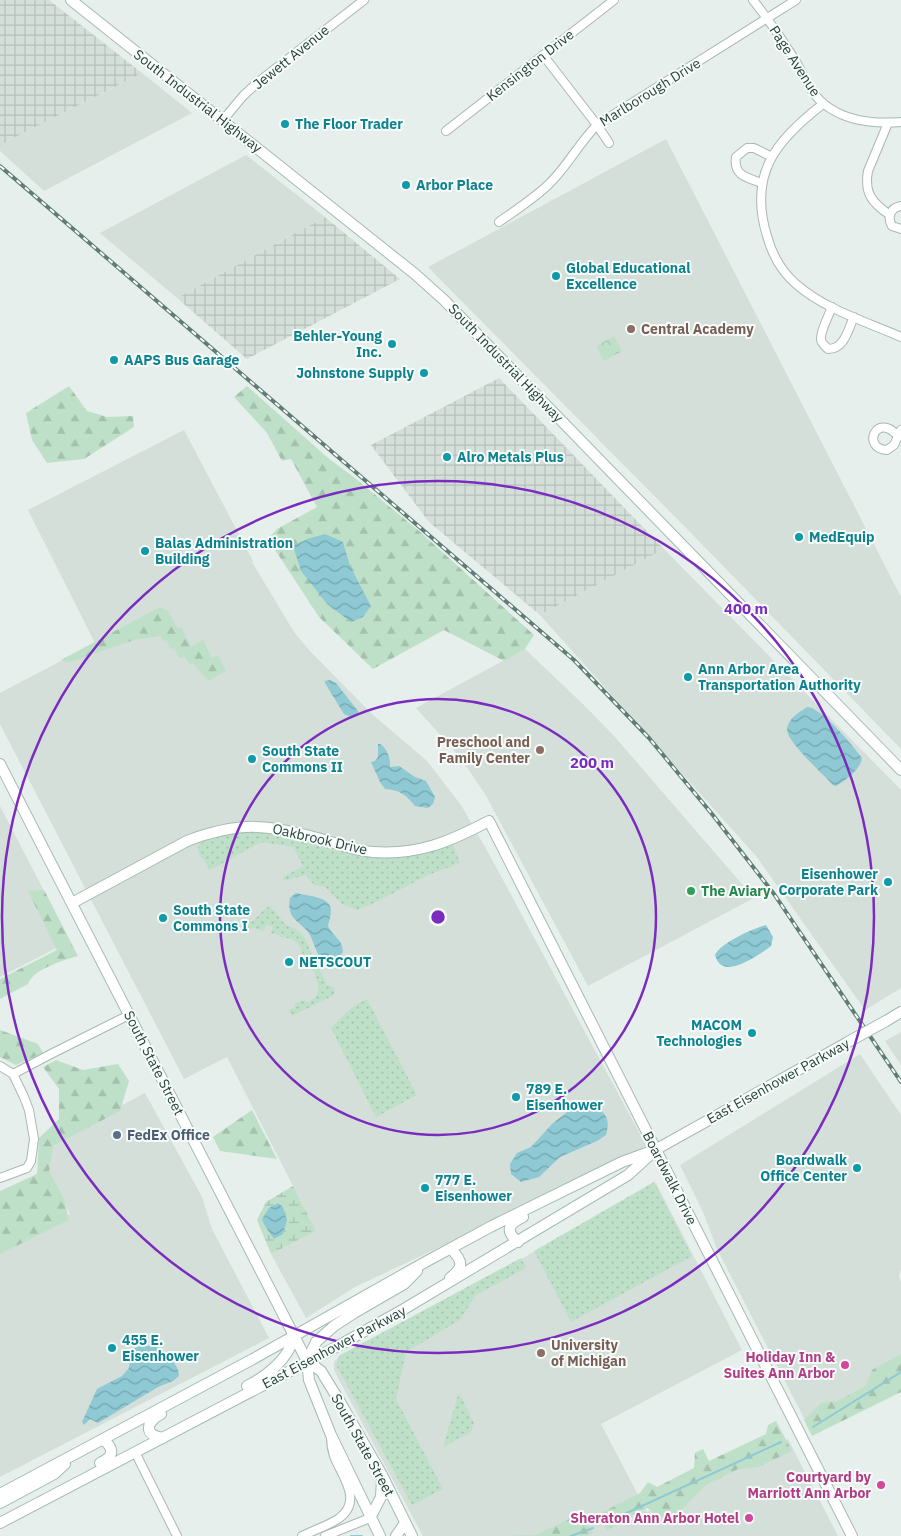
<svg xmlns="http://www.w3.org/2000/svg" width="901" height="1536" font-family="'IBM Plex Sans',sans-serif">
	<defs>
		<pattern id="industrial-grid" width="8" height="8" patternUnits="userSpaceOnUse" patternTransform="scale(1.25)"><rect width="8" height="8" fill="#d4dfda"/><path d="M0 4h8M4 0v8" fill="none" stroke="#b6c1bc"/></pattern>
		<pattern id="grass-dots" width="8" height="8" patternUnits="userSpaceOnUse" patternTransform="scale(1.25)"><rect width="8" height="8" fill="#bfe0c8"/><path d="M2 2h.1M6 6h.1" fill="none" stroke="#a4c1ad" stroke-width="1.8" stroke-linecap="round"/></pattern>
		<pattern id="forest-firs" width="22" height="20" patternUnits="userSpaceOnUse" patternTransform="scale(1.25)"><rect width="22" height="20" fill="#bfe0c8"/><path d="M5 1l3.5 6h-7zM16 11l3.5 6h-7z" fill="#a4c1ad"/></pattern>
		<pattern id="wetland-marsh" width="20" height="14" patternUnits="userSpaceOnUse" patternTransform="scale(1.25)"><rect width="20" height="14" fill="#bfe0c8"/><path d="M1 5h8M5 5V1M11 12h8M15 12V8" fill="none" stroke="#a4c1ad"/></pattern>
		<pattern id="park-crowns" width="20" height="18" patternUnits="userSpaceOnUse" patternTransform="scale(1.25)"><rect width="20" height="18" fill="#bfe0c8"/><path d="M2 6a3 3 0 1 1 6 0M12 15a3 3 0 1 1 6 0" fill="none" stroke="#a4c1ad"/></pattern>
		<pattern id="water-waves" width="16" height="10" patternUnits="userSpaceOnUse" patternTransform="scale(1.25)"><rect width="16" height="10" fill="#8ec9d4"/><path d="M0 5q4-4 8 0t8 0" fill="none" stroke="#74a5ad"/></pattern>
	</defs>
	<rect width="100%" height="100%" fill="#e6efeb"/>
	<path fill="#d4dfda" d="M142,73L192,113L44,191L0,151V145Z
		M666,139L901,597V749L690,532L428,267Z
		M246,155L325,217L177,298L100,233Z
		M184,430L253,561L252,562L294,632L309,650L372,714L427,761L461,805L489,854L648,1149L355,1287L306,1318L271,1254L316,1231L227,1057L184,1079L0,724V693L95,643L28,510Z
		M664,549L901,790V988L865,1010L756,856L540,615Z
		M525,649L586,707L615,737L754,898L588,986L485,794L459,756L416,708Z
		M0,806L70,941L0,977Z
		M901,1032V1065L885,1041Z
		M860,1054L901,1115V1269L899,1277L901,1282V1369L808,1426L717,1249L703,1212L680,1165Z
		M145,1093L202,1197L212,1229L269,1338L0,1477V1250L70,1214L47,1172L45,1163L55,1141Z
		M656,1183L742,1350L601,1424L647,1512L788,1439L838,1536H423L338,1378L334,1370V1362L340,1355L514,1263Z"/>
	<path fill="url(#industrial-grid)" d="M0,0H49L142,73L0,145Z
		M325,217L400,279L247,359L177,298Z
		M499,378L664,549L540,615L429,522L371,445Z"/>
	<path fill="url(#grass-dots)" d="M252,831C267,833 282,834 297,838C314,843 331,849 348,854C383,862 420,858 453,844L460,863L428,875L370,905L357,910L342,904L325,887L314,885L306,875L284,881L283,877L303,866L293,847L261,842L210,870L198,852V844L226,834Z
		M270,906L286,925L296,929L303,935L327,985L334,987V995L292,1016L289,1010L295,1007L294,1004L303,1000L308,1002C329,992 313,971 306,957L303,956C301,943 293,937 280,937L278,935L271,933L273,927L266,925L264,931L254,928L250,929L245,928C248,923 250,923 254,920C260,915 262,909 270,906Z
		M367,999L417,1095L376,1117L331,1028L352,1007Z
		M654,1182L692,1256L571,1322L534,1251Z
		M521,1258L526,1268L476,1295L460,1320L406,1352L396,1399L443,1489L412,1505L336,1365L339,1356Z
		M458,1395H460L474,1423L471,1432L443,1447Z"/>
	<path fill="url(#forest-firs)" d="M69,386L87,411L107,417L133,416L134,427L84,459L47,463L32,440L26,413Z
		M247,386L327,457L356,479L419,531L534,635L525,649L504,661L444,630L373,669L319,617L268,539L277,529L317,507L291,459L282,461L267,433L234,397Z
		M160,607L168,611L177,628L181,627L191,646L203,640L212,658L218,655L226,671L208,681C204,673 197,671 194,663L190,665L184,656L180,659L174,648L171,649L166,640L163,641L161,636L134,640L70,662L61,660Z
		M44,890L78,956C64,960 33,969 28,984L0,999V979L57,950L28,891Z
		M0,1030L38,1044L43,1053L16,1065L0,1057Z
		M56,1060L83,1070L118,1064L129,1081L120,1111L53,1146L49,1171L64,1199L69,1220L0,1254V1191L37,1174L39,1138L59,1119V1089L43,1067Z
		M252,1110L277,1159L220,1151L213,1137Z
		M901,1354V1392L812,1436L804,1420L821,1403L838,1401L865,1386L872,1370Z
		M776,1421L792,1451L758,1467L738,1469L706,1485L669,1523L647,1508L607,1530L599,1514L640,1493L648,1482L657,1487L694,1468L695,1453L703,1449L709,1461L766,1434L768,1425Z
		M581,1514L593,1533L586,1536H495L535,1535Z"/>
	<path fill="url(#wetland-marsh)" d="M293,1186L316,1231L271,1254L257,1220L266,1202Z"/>
	<path fill="url(#park-crowns)" d="M614,336L622,351L604,361L596,346Z"/>
	<path fill="url(#water-waves)" d="M325,534L343,542L350,566L371,606L363,617L351,622L327,604L301,571L293,546L307,539Z
		M330,680L336,683L358,711V715L351,717L344,714L325,683V681Z
		M807,707C821,707 853,746 862,758C861,769 845,781 836,786L833,785C824,775 786,741 787,729C788,718 800,712 807,707Z
		M378,744H381C387,750 391,758 390,767L399,766L415,777L426,781L435,797L433,804L428,808L415,806C405,794 400,790 385,789L380,782L371,762L375,761L378,757Z
		M296,893C307,896 330,896 331,910C331,915 329,921 328,926C333,937 342,938 343,952C338,960 328,962 320,958C316,951 314,943 310,935C301,920 286,921 290,898Z
		M766,925L773,937L771,946C762,953 740,968 728,967C721,967 717,962 715,955C721,943 752,929 766,925Z
		M589,1105C605,1110 611,1118 606,1135L597,1141L560,1157L539,1177L521,1182L511,1174L510,1164L517,1153L531,1147L552,1124L571,1109Z
		M278,1203L283,1207L287,1220L283,1234L274,1239L265,1226L262,1219L269,1208Z
		M140,1346C145,1346 152,1345 157,1347C167,1353 179,1365 179,1376L173,1381L158,1387L98,1423L90,1419L84,1425L82,1422L97,1389L122,1376L129,1368L130,1359L129,1351Z"/>
	<g fill="none" stroke-linecap="round" stroke-linejoin="round">
		<path stroke="#8ec9d4" stroke-width="2" d="M813,1427L901,1372
			M607,1522L781,1442
			M351,1536H362
			M571,1536L593,1528"/>
		<defs>
			<path id="street" d="M753,0C768,19 782,39 795,60C803,74 811,94 824,104C846,122 875,124 901,122
				M543,55L597,125L609,143
				M823,104C776,140 748,174 767,236C772,254 782,272 796,284C824,309 867,322 901,337
				M223,120L243,96L257,83L364,0
				M888,123L868,171C864,193 872,203 890,215
				M446,131L614,0
				M762,183C748,178 733,176 736,157L747,148H754L772,157
				M901,206C890,208 887,217 892,226L901,229
				M499,222C516,210 533,199 548,185C567,167 579,143 597,125L796,0
				M832,307C829,315 820,332 821,339C821,343 825,346 828,349C845,349 848,329 854,317
				M898,436C876,411 861,449 887,450L894,445L901,430
				M0,1066L13,1074L24,1097L29,1110L34,1139L31,1161L27,1168L0,1178
				M13,1074L51,1054L129,1015
				M135,1452L177,1536
				M302,1536C314,1530 327,1526 338,1519C364,1501 342,1477 334,1456C332,1450 331,1444 331,1437
				M325,1536L370,1518"/>
			<path id="secondary" d="M71,0L415,274L444,300L901,770
				M0,764L307,1361L309,1380L331,1435L380,1536
				M72,903L187,841C240,821 268,824 321,839C338,844 355,851 373,852C419,855 449,842 489,821L852,1536
				M886,1021L901,1012
				M518,1242C504,1230 509,1224 523,1217
				M450,1278C464,1267 463,1261 451,1249
				M307,1361L321,1371L340,1402L382,1475L412,1536
				M307,1361L316,1342L334,1326L354,1313L404,1284L417,1271
				M247,1386C267,1376 289,1359 294,1336
				M161,1414C146,1422 143,1435 163,1438
				M100,1441L104,1440C116,1451 112,1457 100,1463
				M0,1494L253,1359L429,1260L492,1226L622,1162L655,1150L848,1042
				M0,1503L54,1474L65,1464
				M370,1518L381,1497L382,1479
				M0,1523L338,1346L404,1309L628,1175L651,1154
				M396,1536L405,1523"/>
		</defs>
		<use href="#street" stroke="#a8b8b2" stroke-width="10"/>
		<use href="#secondary" stroke="#a4bbb3" stroke-width="12"/>
		<use href="#street" stroke="#fff" stroke-width="8"/>
		<use href="#secondary" stroke="#fff" stroke-width="10"/>
		<defs>
			<path id="rail" d="M0,166L574,660L649,738L712,814L774,894L901,1082"/>
		</defs>
		<use href="#rail" stroke="#5f7d75" stroke-width="4"/>
		<use href="#rail" stroke="#f7fbf9" stroke-width="2" stroke-dasharray="5.5" stroke-linecap="butt"/>
		<defs>
			<path id="secondary-bridge" d="M848,1042L886,1021"/>
		</defs>
		<use href="#secondary-bridge" stroke="#a4bbb3" stroke-width="12" stroke-linecap="butt"/>
		<use href="#secondary-bridge" stroke="#fff" stroke-width="10"/>
	</g>
	<g fill="none" stroke="#7b2cbf" stroke-width="2.5">
		<circle cx="438" cy="917" r="218"/>
		<circle cx="438" cy="917" r="436"/>
	</g>
	<g fill="#0f9aa8" stroke="#f7fbf9" stroke-width="2">
		<circle cx="285" cy="124" r="5"/>
		<circle cx="406" cy="185" r="5"/>
		<circle cx="556" cy="276" r="5"/>
		<circle cx="392" cy="344" r="5"/>
		<circle cx="114" cy="360" r="5"/>
		<circle cx="424" cy="373" r="5"/>
		<circle cx="447" cy="457" r="5"/>
		<circle cx="799" cy="537" r="5"/>
		<circle cx="145" cy="551" r="5"/>
		<circle cx="688" cy="677" r="5"/>
		<circle cx="252" cy="759" r="5"/>
		<circle cx="888" cy="882" r="5"/>
		<circle cx="163" cy="918" r="5"/>
		<circle cx="289" cy="962" r="5"/>
		<circle cx="752" cy="1033" r="5"/>
		<circle cx="516" cy="1097" r="5"/>
		<circle cx="857" cy="1168" r="5"/>
		<circle cx="425" cy="1188" r="5"/>
		<circle cx="112" cy="1348" r="5"/>
	</g>
	<g fill="#8d6e63" stroke="#f7fbf9" stroke-width="2">
		<circle cx="631" cy="329" r="5"/>
		<circle cx="540" cy="750" r="5"/>
		<circle cx="541" cy="1353" r="5"/>
	</g>
	<circle fill="#2e9e5b" stroke="#f7fbf9" stroke-width="2" cx="691" cy="891" r="5"/>
	<circle fill="#5c6f8a" stroke="#f7fbf9" stroke-width="2" cx="117" cy="1135" r="5"/>
	<g fill="#d1479c" stroke="#f7fbf9" stroke-width="2">
		<circle cx="845" cy="1365" r="5"/>
		<circle cx="881" cy="1485" r="5"/>
		<circle cx="749" cy="1518" r="5"/>
	</g>
	<g text-anchor="middle" stroke-width="4" stroke-linejoin="round" paint-order="stroke">
		<g font-size="14" fill="#24423a" stroke="#f7fbf9">
			<text transform="translate(291 57) rotate(-39)" y="5">Jewett Avenue</text>
			<text transform="translate(795 61) rotate(57)" y="5">Page Avenue</text>
			<text transform="translate(530 65) rotate(-38)" y="5">Kensington Drive</text>
			<text transform="translate(650 92) rotate(-32)" y="5">Marlborough Drive</text>
			<text transform="translate(198 101) rotate(38)" y="5">South Industrial Highway</text>
			<text transform="translate(506 363) rotate(46)" y="5">South Industrial Highway</text>
			<text transform="translate(320 839) rotate(13)" y="5">Oakbrook Drive</text>
			<text transform="translate(154 1063) rotate(63)" y="5">South State Street</text>
			<text transform="translate(778 1081) rotate(-29)" y="5">East Eisenhower Parkway</text>
			<text transform="translate(670 1178) rotate(63)" y="5">Boardwalk Drive</text>
			<text transform="translate(334 1347) rotate(-28)" y="5">East Eisenhower Parkway</text>
			<text transform="translate(363 1445) rotate(61)" y="5">South State Street</text>
		</g>
		<g font-size="14" font-weight="bold" fill="#0d838f" stroke="#f7fbf9" text-anchor="start">
			<text x="295" y="129">The Floor Trader</text>
			<text x="416" y="190">Arbor Place</text>
			<text x="566" y="273">Global Educational<tspan x="566" dy="16">Excellence</tspan></text>
			<text x="382" y="341" text-anchor="end">Behler-Young<tspan x="382" dy="16">Inc.</tspan></text>
			<text x="124" y="365">AAPS Bus Garage</text>
			<text x="414" y="378" text-anchor="end">Johnstone Supply</text>
			<text x="457" y="462">Alro Metals Plus</text>
			<text x="809" y="542">MedEquip</text>
			<text x="155" y="548">Balas Administration<tspan x="155" dy="16">Building</tspan></text>
			<text x="698" y="674">Ann Arbor Area<tspan x="698" dy="16">Transportation Authority</tspan></text>
			<text x="262" y="756">South State<tspan x="262" dy="16">Commons II</tspan></text>
			<text x="878" y="879" text-anchor="end">Eisenhower<tspan x="878" dy="16">Corporate Park</tspan></text>
			<text x="173" y="915">South State<tspan x="173" dy="16">Commons I</tspan></text>
			<text x="299" y="967">NETSCOUT</text>
			<text x="742" y="1030" text-anchor="end">MACOM<tspan x="742" dy="16">Technologies</tspan></text>
			<text x="526" y="1094">789 E.<tspan x="526" dy="16">Eisenhower</tspan></text>
			<text x="847" y="1165" text-anchor="end">Boardwalk<tspan x="847" dy="16">Office Center</tspan></text>
			<text x="435" y="1185">777 E.<tspan x="435" dy="16">Eisenhower</tspan></text>
			<text x="122" y="1345">455 E.<tspan x="122" dy="16">Eisenhower</tspan></text>
		</g>
		<g font-size="14" font-weight="bold" fill="#785e54" stroke="#f7fbf9" text-anchor="start">
			<text x="641" y="334">Central Academy</text>
			<text x="530" y="747" text-anchor="end">Preschool and<tspan x="530" dy="16">Family Center</tspan></text>
			<text x="551" y="1350">University<tspan x="551" dy="16">of Michigan</tspan></text>
		</g>
		<g font-size="14" font-weight="bold" fill="#27864d" stroke="#f7fbf9" text-anchor="start">
			<text x="701" y="896">The Aviary</text>
		</g>
		<g font-size="14" font-weight="bold" fill="#4e5e75" stroke="#f7fbf9" text-anchor="start">
			<text x="127" y="1140">FedEx Office</text>
		</g>
		<g font-size="14" font-weight="bold" fill="#b23c85" stroke="#f7fbf9" text-anchor="end">
			<text x="835" y="1362">Holiday Inn &amp;<tspan x="835" dy="16">Suites Ann Arbor</tspan></text>
			<text x="871" y="1482">Courtyard by<tspan x="871" dy="16">Marriott Ann Arbor</tspan></text>
			<text x="739" y="1523">Sheraton Ann Arbor Hotel</text>
		</g>
	</g>
	<circle cx="438" cy="917" r="8" fill="#7b2cbf" stroke="#f7fbf9" stroke-width="2.5"/>
	<g font-size="15" text-anchor="middle" font-weight="bold" fill="#7b2cbf" stroke="#f7fbf9" stroke-width="4" stroke-linejoin="round" paint-order="stroke">
		<text x="746" y="614">400 m</text>
		<text x="592" y="768">200 m</text>
	</g>
</svg>
